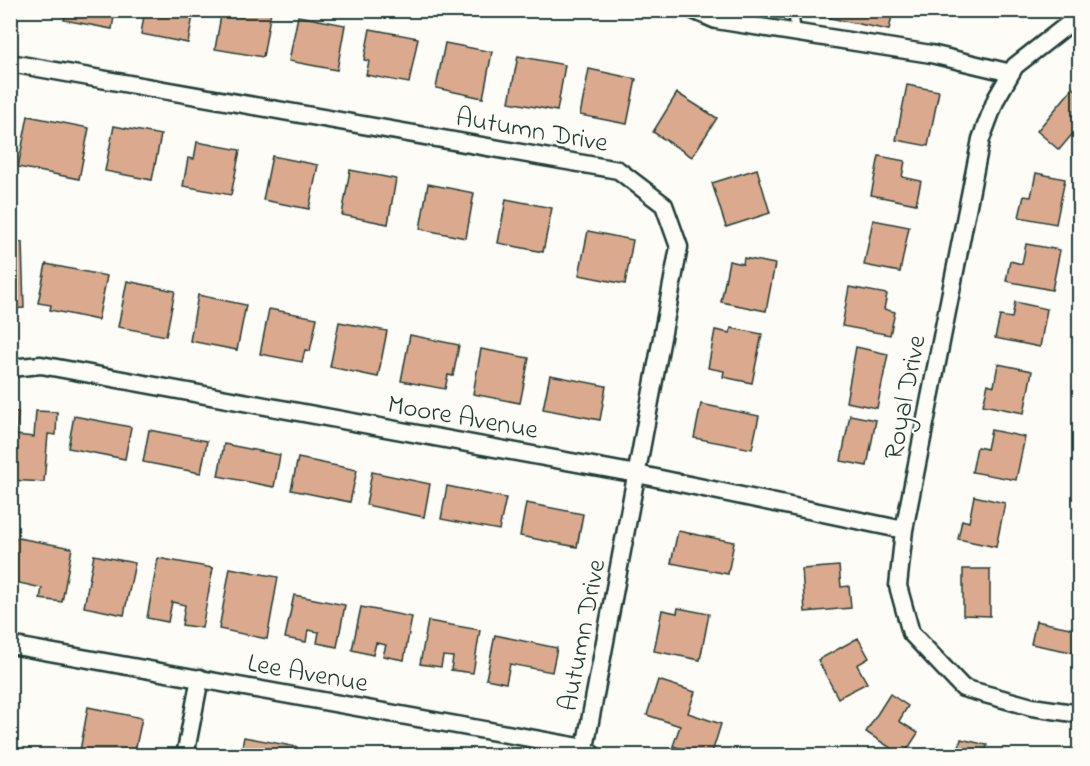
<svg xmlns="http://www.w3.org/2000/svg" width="1090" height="766" font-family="'Indie Flower',sans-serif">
	<rect width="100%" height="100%" fill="#fdfcf7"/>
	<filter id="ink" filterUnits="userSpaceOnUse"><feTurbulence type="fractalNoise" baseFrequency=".0167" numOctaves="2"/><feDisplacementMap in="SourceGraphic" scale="12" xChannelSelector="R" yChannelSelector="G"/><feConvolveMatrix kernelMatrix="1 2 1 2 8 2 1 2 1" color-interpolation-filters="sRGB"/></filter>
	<g filter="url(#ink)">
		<path fill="#dba98d" stroke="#1f3d34" stroke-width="1.5" d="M66,10H115L112,29L64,20Z
			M145,10H194L188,43L141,34Z
			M222,10L271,11L263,57L215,49Z
			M816,10H892L893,11L889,30L815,15Z
			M298,16L345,25L337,70L289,61Z
			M370,29L418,38L409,83L366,75L369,61L364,60Z
			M445,43L492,52L483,98L436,88Z
			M518,56L565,65L557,111L509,102Z
			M589,69L636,79L627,124L580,115Z
			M907,85L939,91L928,146L896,140Z
			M1073,88L1080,93V125L1059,150L1037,131Z
			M677,93L717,118L692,157L653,132Z
			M28,116L89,128L79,179L18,167Z
			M114,126L161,135L152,180L105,171Z
			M197,142L240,150L231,195L183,186L188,158L194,159Z
			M272,156L318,165L309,209L263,200Z
			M879,156L905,161L902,177L921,181L916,204L871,195Z
			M757,169L770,213L726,227L712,183Z
			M350,170L396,179L388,224L342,215Z
			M1036,173L1065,179L1056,224L1019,217L1024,196L1031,197Z
			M428,184L474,193L466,238L420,229Z
			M506,199L552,208L543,252L498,243Z
			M873,220L909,227L900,272L864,265Z
			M588,231L633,240L625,284L579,275Z
			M22,242L24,308L10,309V243Z
			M1026,244L1060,250L1052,290L1006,281L1010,261L1022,264Z
			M744,258L775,264L766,311L721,302L729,261L743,264Z
			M46,264L107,276L98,320L50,310L51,305L38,303Z
			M127,281L175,291L166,336L118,327Z
			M849,287L887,294L884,309L895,312L890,335L842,326Z
			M198,295L246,305L237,350L190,341Z
			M1015,302L1047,309L1040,347L995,338L1000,316L1012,318Z
			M269,309L317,318L310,351L305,350L302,362L260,354Z
			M339,322L387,331L378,377L330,367Z
			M731,328L762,334L752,383L723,377L724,371L708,368L715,330L730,333Z
			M410,335L459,345L453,376L448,375L445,389L401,381Z
			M856,347L888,354L877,408L846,402Z
			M481,349L529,358L520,403L473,394Z
			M998,364L1032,371L1024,413L983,405L988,384L994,386Z
			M550,375L606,386L600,420L543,409Z
			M701,404L759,416L752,449L694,438Z
			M10,411L18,412L16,435L34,437L36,411L57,412L56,435L48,434L44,482L10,480Z
			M850,415L876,420L867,466L841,461Z
			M74,416L131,427L125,459L68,448Z
			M149,430L207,441L201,473L143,462Z
			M991,430L1025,437L1016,480L972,472L977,447L987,449Z
			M224,444L280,455L274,487L218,476Z
			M298,458L357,470L350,502L291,490Z
			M372,472L430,484L424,517L366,505Z
			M447,486L506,498L499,530L441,519Z
			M974,496L1005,503L996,547L958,539L962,520L969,522Z
			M526,503L583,514L577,547L520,536Z
			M678,531L734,542L728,574L671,563Z
			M13,537L72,548L62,602L40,599L42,588L10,581V552Z
			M94,555L135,563L124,615L84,607Z
			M158,558L213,568L202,628L182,625L185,605L172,602L168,622L147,618Z
			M839,566L841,587L849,586L851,608L805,612L802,569Z
			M230,568L278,577L267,639L219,629Z
			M963,569H990V616L963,615Z
			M294,595L345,605L337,647L317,643L319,632L308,630L306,642L285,638Z
			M361,607L412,617L404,660L383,656L386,645L376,643L373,655L352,650Z
			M678,608L709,614L700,660L654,651L662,610L677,613Z
			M428,621L480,630L473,673L451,670L453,657L443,656L441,667L420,664Z
			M1036,621L1080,630L1076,653L1031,644Z
			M495,635L557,648L552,672L510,664L506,683L486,679Z
			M858,638L869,658L857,665L867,683L838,698L818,660Z
			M658,680L695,692L688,713L721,724L711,756H703L673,746L680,726L647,715Z
			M890,694L908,706L899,721L918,733L903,756L866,732Z
			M88,707L142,718L134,756H79Z
			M244,737L297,747L295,756H240Z
			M961,739L987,745L985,754L993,756H957Z
			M312,749L329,753V756H311Z"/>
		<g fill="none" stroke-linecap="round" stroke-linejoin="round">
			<defs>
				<path id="service" d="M793,10L796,33"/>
				<path id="minor" d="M693,10L716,20L931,54L1011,73
					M1080,15L1015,66L996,99L981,139L904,530L898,586L911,633L963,688L1032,707L1080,714
					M10,63L618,170L664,205L679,247L585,748
					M10,368L41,365L637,474L904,530
					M10,645L585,748L594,756
					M185,756L200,678"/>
			</defs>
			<use href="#service" stroke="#1f3d34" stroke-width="13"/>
			<use href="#minor" stroke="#1f3d34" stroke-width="21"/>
			<use href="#service" stroke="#fdfcf7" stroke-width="8"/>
			<use href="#minor" stroke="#fdfcf7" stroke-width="16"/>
		</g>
	</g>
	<g text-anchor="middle" stroke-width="4.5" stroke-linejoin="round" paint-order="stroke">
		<g font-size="27" fill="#1f3d34" stroke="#fdfcf7">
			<text transform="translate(532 129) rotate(10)" y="9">Autumn Drive</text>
			<text transform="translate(904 397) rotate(-79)" y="9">Royal Drive</text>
			<text transform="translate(463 416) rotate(10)" y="9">Moore Avenue</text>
			<text transform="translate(581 635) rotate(-79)" y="9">Autumn Drive</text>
			<text transform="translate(308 672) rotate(10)" y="9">Lee Avenue</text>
		</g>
	</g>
	<rect width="1090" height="766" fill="none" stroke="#fdfcf7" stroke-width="36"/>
	<rect x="18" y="18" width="1054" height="730" fill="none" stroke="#1f3d34" stroke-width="2" filter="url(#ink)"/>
</svg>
